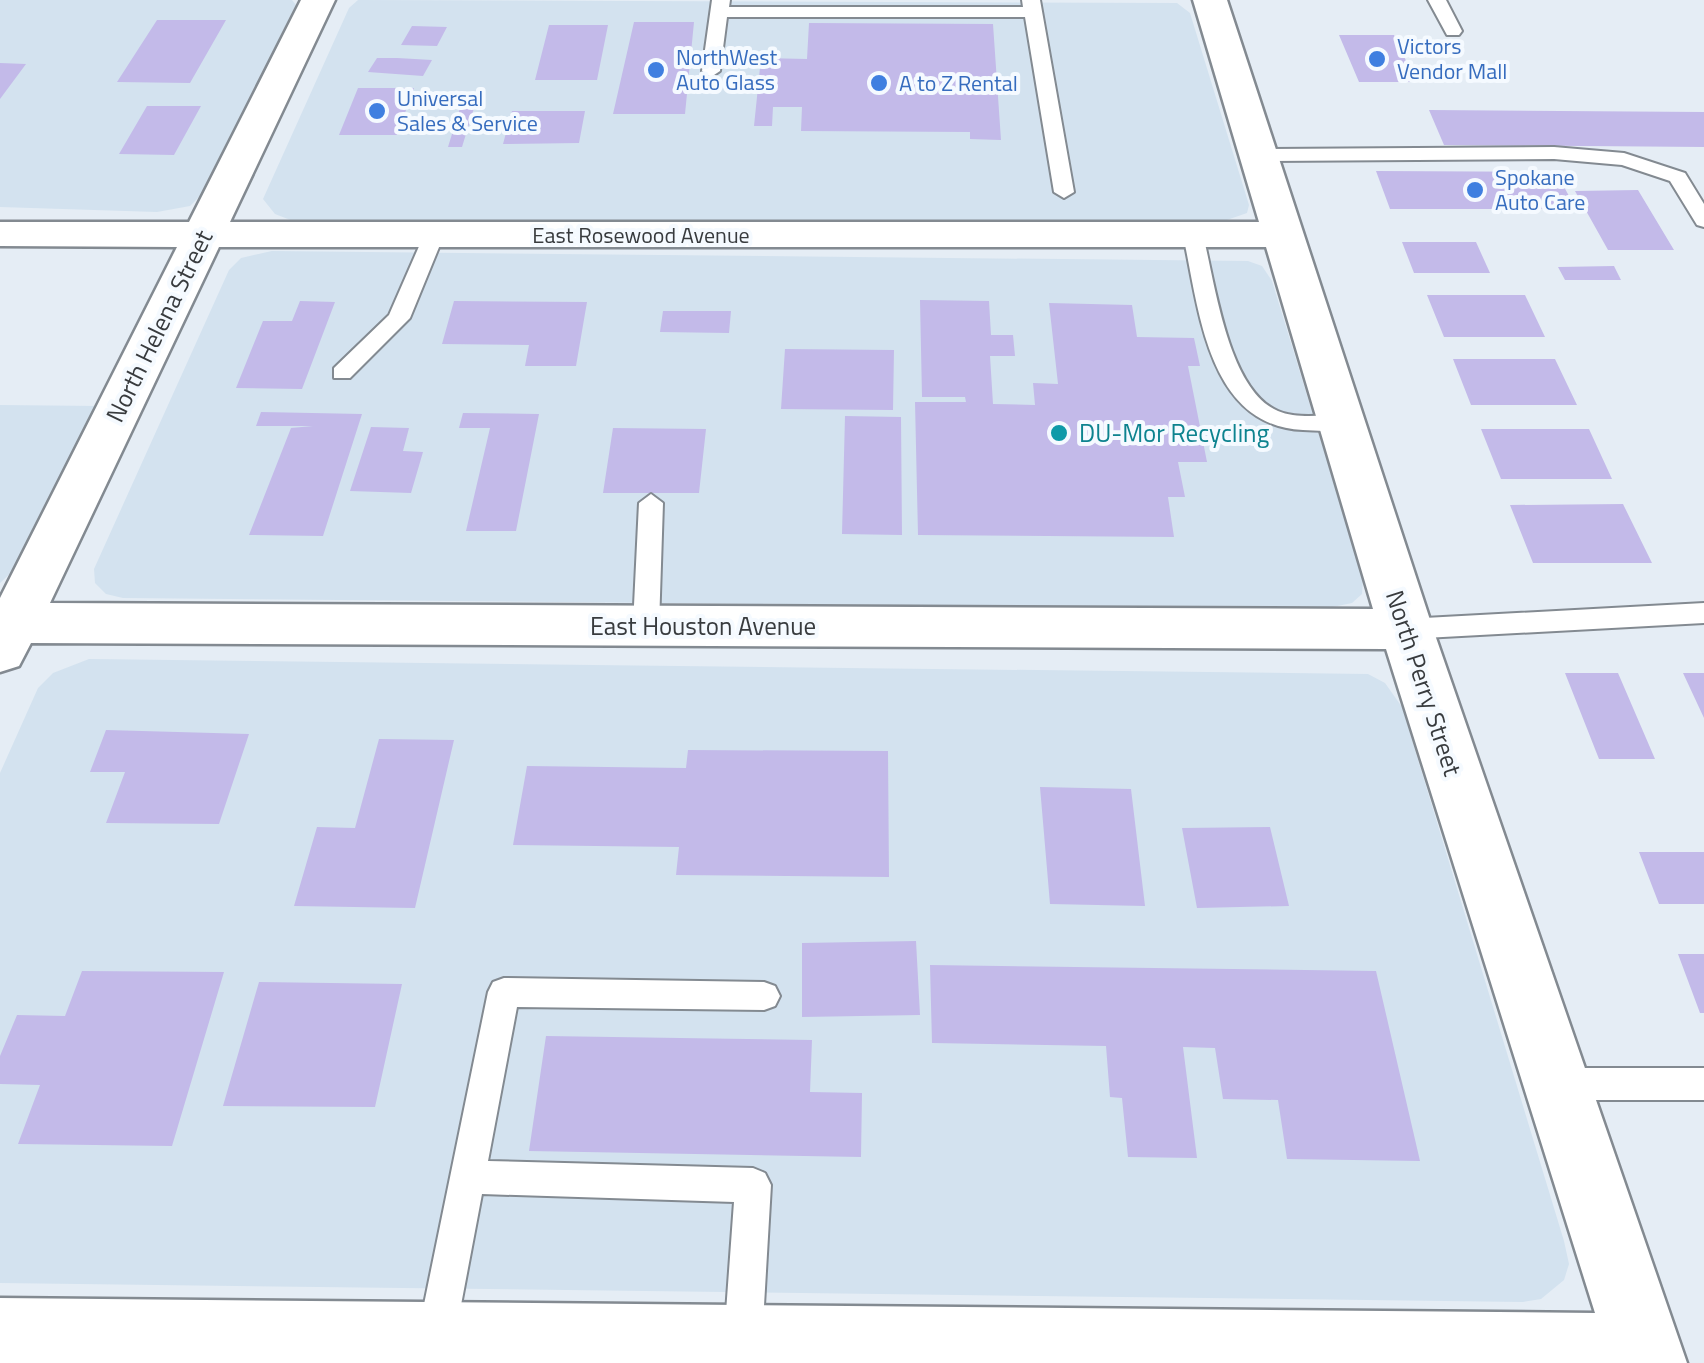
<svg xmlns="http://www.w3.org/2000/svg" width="1704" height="1363" font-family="'Titillium Web',sans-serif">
	<rect width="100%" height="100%" fill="#e5edf5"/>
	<path fill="#d3e2ef" d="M0,0H292L296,5L200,196L190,206L157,212L0,207Z
		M358,0L1177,3L1190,13L1249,205L1247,213L1224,221H293L275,214L263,199L349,8Z
		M272,251L1248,261L1262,266L1272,281L1363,578L1362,594L1352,603L1323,609L123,598L106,594L95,583L94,569L229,270L241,258Z
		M0,405L99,406L14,570L0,583Z
		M89,659L1368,674L1385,683L1402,707L1564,1241L1569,1264L1564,1280L1541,1299L1523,1302L0,1283V773L38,688L53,673Z"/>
	<path fill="#c3bae9" d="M157,20H226L190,83L117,82Z
		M634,22H694L685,114H613Z
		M809,23L993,24L1001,140L970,139V132L801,131L802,107H773L772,126H754L761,58L807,59Z
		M549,25H608L597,80H535Z
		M412,26L447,27L437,46L401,45Z
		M1339,35H1394L1416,82H1359Z
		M377,58H397L432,60L423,76L368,72Z
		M0,63L26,64L0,99Z
		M358,88H414L397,135H339Z
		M147,106H201L174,155L119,154Z
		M460,108H474L462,147H448Z
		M1429,110L1704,112V147L1444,145Z
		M512,111H585L579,143L503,144Z
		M1376,171L1556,172L1576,209H1390Z
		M1638,190L1674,250H1608L1575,191Z
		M1402,242H1476L1490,273H1414Z
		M1614,266L1621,280H1565L1558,267Z
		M1427,295H1525L1545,337H1444Z
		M920,300L989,301L991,335H1013L1015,356H990L993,404L1035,405L1033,383L1058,384L1049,303L1132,305L1137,337L1194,338L1200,366H1188L1207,462H1178L1185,497H1168L1174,537L918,535L915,402H966L965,397H922Z
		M300,301L335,302L302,389L236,388L263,321H292Z
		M454,301L587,302L576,366H525L529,345L442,344Z
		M663,311H731L729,333L660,332Z
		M785,349L894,350L893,410L781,409Z
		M1453,359H1555L1577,405H1471Z
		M261,412L362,414L323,536L249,535L291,428L313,426H256Z
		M463,413L539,414L516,531H466L490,428H459Z
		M845,416L901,417L902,535L842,534Z
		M371,427L409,428L403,451L423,452L411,493L350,491Z
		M613,428L706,429L699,493H603Z
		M1481,429H1589L1612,479H1501Z
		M1623,504L1652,563H1533L1510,505Z
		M1565,673H1618L1655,759H1599Z
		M1683,673H1704V718Z
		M106,730L249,734L219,824L106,823L125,772H90Z
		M379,739L454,740L415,908L294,906L317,827L355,828Z
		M688,750L888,751L889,877L676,875L679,847L513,845L527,766L686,768Z
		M1040,787L1131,789L1145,906L1050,904Z
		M1270,827L1289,906L1197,908L1182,828Z
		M1639,852H1704V904H1659Z
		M916,941L920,1015L802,1017V943Z
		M1678,954H1704V1013H1700Z
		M930,965L1376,971L1420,1161L1287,1159L1278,1100L1223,1099L1215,1048L1183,1047L1197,1158L1128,1157L1122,1098L1110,1097L1106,1046L932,1043Z
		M82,971L224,972L172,1146L18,1144L40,1085L0,1084V1056L17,1015L65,1016Z
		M259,982L402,984L375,1107L223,1106Z
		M546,1036L812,1040L810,1092L862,1093L861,1157L529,1151Z"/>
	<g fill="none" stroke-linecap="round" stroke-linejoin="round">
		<defs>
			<path id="service" d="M712,0H730L729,7H1023L1022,0H1040L1074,192L1064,198L1054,192L1025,17H727L720,71L711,77L702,71Z
				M1428,0H1446L1462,31L1459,35H1447Z
				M1554,147L1624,153L1685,173L1704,204V227L1697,225L1670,181L1622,165L1554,159L1255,161L1245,155L1255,149Z
				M434,229L444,235L410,318L350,378H334V368L389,315L424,235Z
				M1193,229L1203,235C1215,283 1228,390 1278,411C1296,419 1322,415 1341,415L1349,418L1353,423L1349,428C1335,432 1318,431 1303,430C1207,426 1199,308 1183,235Z
				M651,494L663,503L659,626L646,636L633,626L639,503Z
				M1704,603V623L1406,639L1393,629L1406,619Z
				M504,978L764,982L775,986L780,996L775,1006L764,1010L517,1007L488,1161L753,1168L765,1173L771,1185L762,1340L756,1353L743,1359L730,1353L724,1340L734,1202L482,1194L450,1363H412L488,992L493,982Z
				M1557,1068H1704V1100H1557L1545,1095L1540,1084L1545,1073Z"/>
			<path id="minor" d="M301,0H335L230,222H1259L1193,0H1227L1433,629L1687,1363H0V1298L1595,1313L1386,649L31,643L19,666L0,672V598L177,247L0,246V222H189ZM219,247H1266L1373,609L50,603Z"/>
		</defs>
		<use href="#service" stroke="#838a91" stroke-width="4"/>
		<use href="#minor" stroke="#838a91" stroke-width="5"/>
		<use href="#service" fill="#fff" fill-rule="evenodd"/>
		<use href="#minor" fill="#fff" fill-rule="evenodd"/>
	</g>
	<g fill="#3f7fe0" stroke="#f5faff" stroke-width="4">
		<circle cx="1377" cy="59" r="10"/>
		<circle cx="656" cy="70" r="10"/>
		<circle cx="879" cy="83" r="10"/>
		<circle cx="377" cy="111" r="10"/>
		<circle cx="1475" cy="190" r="10"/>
	</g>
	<circle fill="#0f9aa8" stroke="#f5faff" stroke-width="4" cx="1059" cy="433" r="10"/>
	<g text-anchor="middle" stroke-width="8" stroke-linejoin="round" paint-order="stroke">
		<g font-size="22" fill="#366cbe" stroke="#f5faff" text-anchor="start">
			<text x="1397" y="54">Victors<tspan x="1397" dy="25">Vendor Mall</tspan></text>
			<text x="676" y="65">NorthWest<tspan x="676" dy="25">Auto Glass</tspan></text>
			<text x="899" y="91">A to Z Rental</text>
			<text x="397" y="106">Universal<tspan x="397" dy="25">Sales &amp; Service</tspan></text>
			<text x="1495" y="185">Spokane<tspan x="1495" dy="25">Auto Care</tspan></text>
		</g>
		<g font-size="22" fill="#383b3e" stroke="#f5faff">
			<text x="641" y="243">East Rosewood Avenue</text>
		</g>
		<g font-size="25" fill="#383b3e" stroke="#f5faff">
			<text transform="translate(159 326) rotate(-64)" y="9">North Helena Street</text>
			<text x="703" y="635">East Houston Avenue</text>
			<text transform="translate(1424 683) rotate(72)" y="9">North Perry Street</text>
		</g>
		<g font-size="25" fill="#0d838f" stroke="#f5faff" text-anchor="start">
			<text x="1079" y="442">DU-Mor Recycling</text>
		</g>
	</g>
</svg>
